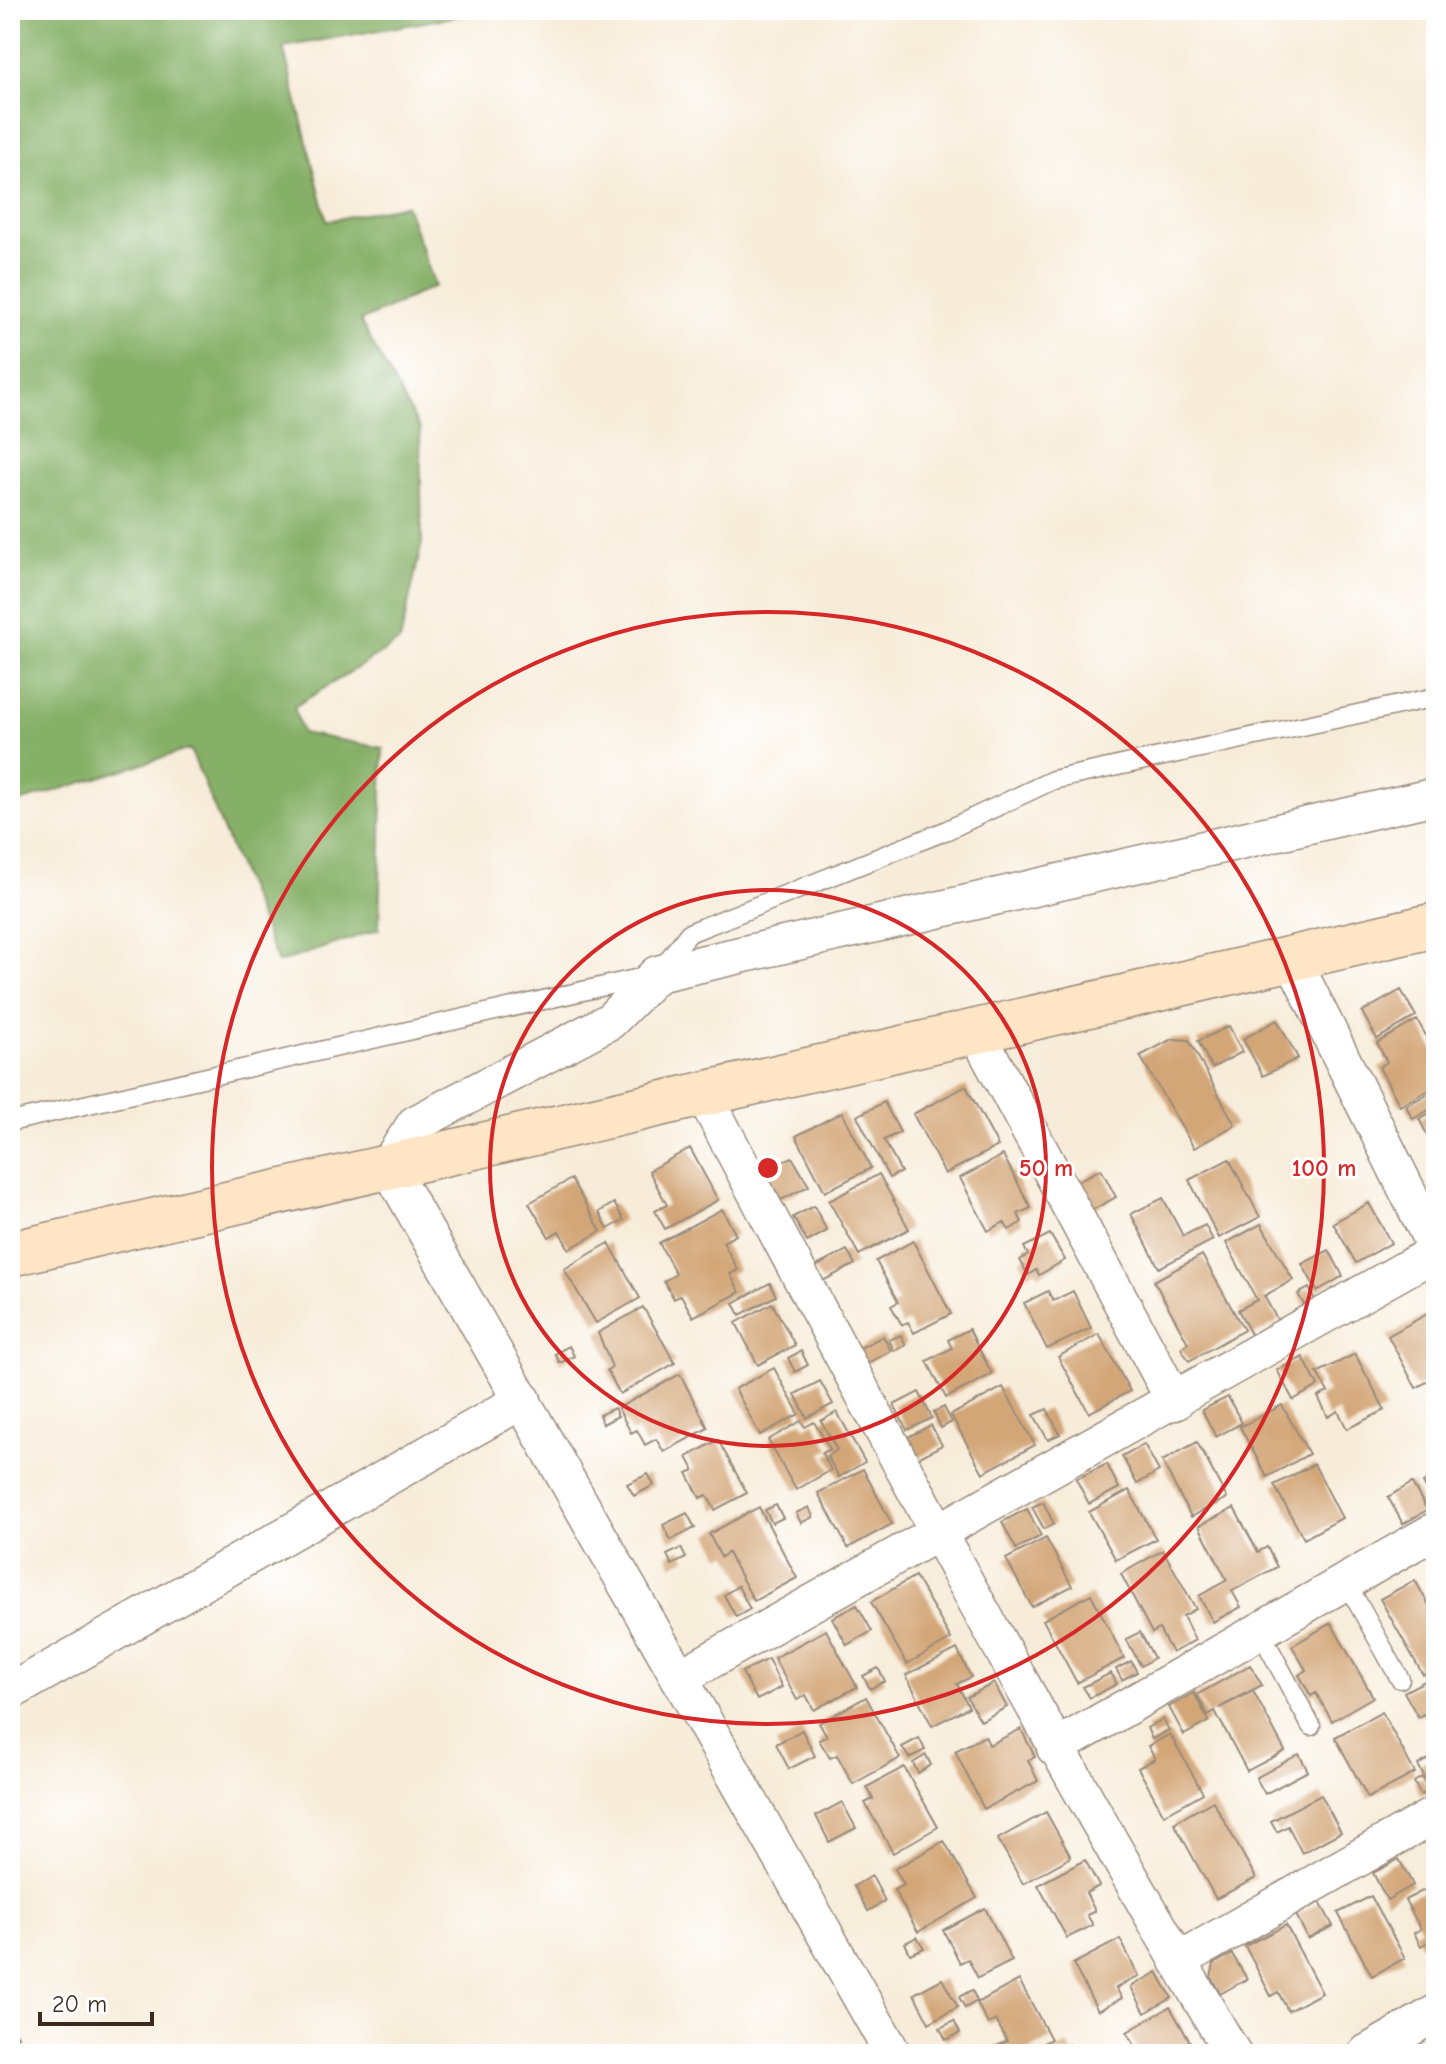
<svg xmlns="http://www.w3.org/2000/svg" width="1446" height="2064" font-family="'Comic Neue',sans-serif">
	<rect width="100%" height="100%" fill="#fff"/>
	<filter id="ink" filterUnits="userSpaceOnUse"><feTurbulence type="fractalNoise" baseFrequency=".0125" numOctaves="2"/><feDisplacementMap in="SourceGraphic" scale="16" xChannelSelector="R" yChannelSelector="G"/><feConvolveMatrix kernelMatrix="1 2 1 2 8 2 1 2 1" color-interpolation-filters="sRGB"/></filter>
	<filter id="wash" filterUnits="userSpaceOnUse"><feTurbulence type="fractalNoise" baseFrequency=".006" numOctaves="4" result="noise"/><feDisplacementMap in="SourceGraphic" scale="32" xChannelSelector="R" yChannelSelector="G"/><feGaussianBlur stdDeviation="1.8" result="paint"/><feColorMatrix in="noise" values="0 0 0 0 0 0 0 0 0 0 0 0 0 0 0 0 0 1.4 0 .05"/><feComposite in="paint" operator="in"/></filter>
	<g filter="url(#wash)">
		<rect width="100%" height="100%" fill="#f7ecd9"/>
		<path fill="#86b067" stroke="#606d42" stroke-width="2" d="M10,10H473L464,15L283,47L327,221L406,205L435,286L360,321L420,429L422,543L400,641L294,707L302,733L383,748L379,929L278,963L190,749L10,805Z"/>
		<g id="blocks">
			<path fill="#d3a677" d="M1401,990L1416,1016L1377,1039L1362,1012Z
				M1277,1020L1298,1058L1263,1076L1243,1039Z
				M1417,1020L1436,1053V1086L1400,1106L1379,1067L1387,1062L1377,1043Z
				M1229,1026L1242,1052L1212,1068L1198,1041Z
				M1172,1039L1189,1040L1235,1125L1194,1148L1140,1056Z
				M966,1086L998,1146L945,1174L913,1114Z
				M1436,1089V1106L1413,1119L1406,1106Z
				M884,1102L900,1132L884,1140L901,1172L889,1178L857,1116Z
				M1436,1110V1152L1419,1119Z
				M842,1112L871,1168L825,1192L796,1136Z
				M690,1148L718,1200L665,1229L655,1211L667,1205L649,1171Z
				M1003,1155L1031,1208L1018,1214L1022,1222L1009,1230L1004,1222L988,1231L960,1178Z
				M792,1157L809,1186L781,1200L765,1171Z
				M1229,1159L1260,1217L1219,1238L1189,1180Z
				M1101,1169L1116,1197L1089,1212L1074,1183Z
				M879,1174L909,1229L859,1255L829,1201Z
				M571,1179L601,1231L569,1249L559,1231L549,1237L529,1203Z
				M1163,1198L1183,1236L1205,1225L1213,1240L1159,1268L1131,1214Z
				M614,1203L624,1220L608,1229L599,1212Z
				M1369,1203L1391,1243L1356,1263L1333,1223Z
				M814,1206L827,1231L807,1242L793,1217Z
				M722,1209L736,1235L723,1242L738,1270L730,1274L740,1292L693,1317L681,1295L674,1299L664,1281L676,1274L659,1243Z
				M1261,1224L1293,1280L1264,1296L1278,1321L1252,1336L1238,1310L1257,1300L1226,1243Z
				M1050,1234L1065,1260L1039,1275L1036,1270L1028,1275L1020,1260L1028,1255L1024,1247Z
				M913,1241L951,1314L914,1333L908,1322L902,1325L891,1306L898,1302L876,1261Z
				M609,1243L640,1298L596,1323L564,1269Z
				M847,1250L855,1264L821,1282L813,1268Z
				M1329,1250L1343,1276L1317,1291L1302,1264Z
				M1202,1255L1244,1330L1189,1361L1181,1348L1188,1343L1154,1281Z
				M770,1283L776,1296L740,1315L734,1303Z
				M1309,1288L1315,1300L1305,1306L1298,1294Z
				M1048,1291L1053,1301L1073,1291L1091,1328L1047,1349L1024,1303Z
				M772,1303L795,1345L758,1365L736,1323Z
				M643,1307L675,1363L620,1394L607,1370L612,1367L598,1333Z
				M1427,1314L1436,1330V1377L1416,1388L1388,1336Z
				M969,1329L992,1374L946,1398L927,1361L952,1348L948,1340Z
				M1099,1334L1130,1391L1089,1413L1058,1357Z
				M901,1335L906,1345L894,1351L889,1340Z
				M883,1336L891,1351L864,1365L856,1350Z
				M569,1346L574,1356L560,1363L555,1354Z
				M801,1351L808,1365L795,1372L788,1358Z
				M1355,1354L1385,1410L1347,1429L1338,1411L1328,1417L1318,1397L1328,1392L1317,1373Z
				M1303,1357L1318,1386L1293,1400L1277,1370Z
				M774,1368L799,1414L760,1435L735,1389Z
				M680,1374L708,1428L664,1452L656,1439L645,1445L637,1430L631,1433L618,1408Z
				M820,1381L833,1404L807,1418L795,1394Z
				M1003,1387L1035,1445L983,1473L951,1415Z
				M919,1392L932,1418L907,1430L894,1405Z
				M1228,1397L1242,1423L1216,1437L1202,1410Z
				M1282,1405L1309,1454L1267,1477L1240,1427Z
				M944,1407L952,1422L941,1428L934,1412Z
				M614,1408L618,1416L603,1424L599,1415Z
				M1047,1409L1060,1434L1048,1440L1034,1415Z
				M837,1412L865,1462L839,1477L827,1456L837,1450L821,1421Z
				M801,1421L805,1427L814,1422L830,1449L822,1453L831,1470L796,1490L768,1440Z
				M931,1425L942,1445L918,1458L908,1437Z
				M718,1440L747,1493L715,1510L707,1495L700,1498L687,1473L694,1470L687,1457Z
				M1197,1442L1227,1498L1191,1517L1162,1461Z
				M1144,1444L1159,1471L1137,1484L1122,1456Z
				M1107,1464L1119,1488L1089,1504L1076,1479Z
				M1314,1464L1342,1518L1304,1539L1274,1485Z
				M863,1469L892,1524L848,1548L818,1493Z
				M648,1474L654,1485L634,1496L627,1484Z
				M1430,1479L1436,1489V1509L1423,1483Z
				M1412,1483L1427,1510L1403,1524L1388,1497Z
				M1129,1490L1156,1539L1116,1560L1089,1512Z
				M1043,1502L1054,1524L1044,1529L1032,1507Z
				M776,1505L783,1518L772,1523L765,1510Z
				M759,1507L797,1578L754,1601L728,1553L721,1557L709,1534Z
				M809,1507L813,1517L801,1523L796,1513Z
				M1234,1508L1258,1552L1267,1547L1277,1567L1232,1591L1241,1607L1213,1622L1199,1596L1227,1580L1199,1526Z
				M1027,1509L1041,1536L1016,1549L1002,1522Z
				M687,1513L695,1528L671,1540L663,1525Z
				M1046,1538L1072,1586L1032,1607L1006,1559Z
				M681,1548L686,1558L672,1565L667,1555Z
				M1163,1550L1196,1609L1183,1616L1195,1640L1172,1653L1159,1629L1152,1633L1121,1574Z
				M915,1576L951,1639L907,1664L871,1602Z
				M1415,1580L1436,1618V1668L1423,1675L1380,1599Z
				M738,1586L750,1609L736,1617L724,1595Z
				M1091,1594L1124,1658L1077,1683L1043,1620Z
				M857,1605L872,1631L847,1645L832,1618Z
				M1331,1623L1373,1697L1332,1721L1316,1693L1311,1696L1299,1675L1306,1670L1292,1646Z
				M826,1630L857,1687L814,1710L806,1695L797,1700L774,1658Z
				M1140,1632L1154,1658L1141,1666L1126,1639Z
				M957,1649L971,1677L957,1684L969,1707L932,1726L906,1675Z
				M768,1659L782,1687L757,1700L742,1672Z
				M1131,1661L1137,1672L1122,1680L1116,1669Z
				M1250,1665L1262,1685L1219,1708L1253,1691L1285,1751L1247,1771L1215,1711L1208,1715L1197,1695Z
				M878,1668L885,1681L870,1689L863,1676Z
				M1111,1673L1117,1684L1090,1698L1083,1687Z
				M1436,1675V1730L1426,1713L1418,1717L1404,1692Z
				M994,1683L1007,1707L981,1721L967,1697Z
				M1194,1693L1209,1721L1184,1735L1169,1707Z
				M866,1697L900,1758L853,1784L837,1755L830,1758L819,1740L827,1736L819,1723Z
				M1382,1712L1415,1773L1368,1798L1335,1737Z
				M1163,1719L1169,1730L1152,1739L1147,1728Z
				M1021,1729L1035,1757L1028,1760L1038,1781L984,1809L955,1751L985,1736L989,1745Z
				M802,1730L815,1756L789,1769L776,1744Z
				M1170,1734L1203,1793L1164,1815L1138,1768L1155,1759L1148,1746Z
				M919,1738L925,1750L909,1758L902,1747Z
				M1299,1754L1308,1771L1265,1794L1256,1778Z
				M926,1755L931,1765L918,1773L913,1763Z
				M1436,1755V1785L1431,1788L1418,1765Z
				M904,1767L938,1827L893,1853L865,1803L873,1799L867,1787Z
				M1422,1777L1429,1791L1421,1795L1414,1782Z
				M1321,1795L1341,1832L1302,1853L1288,1826L1277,1832L1271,1821Z
				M1213,1801L1256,1878L1216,1899L1174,1823Z
				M842,1802L856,1828L829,1842L816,1816Z
				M1046,1812L1071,1857L1023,1884L998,1839Z
				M944,1841L977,1898L918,1932L894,1890L904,1885L895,1869Z
				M1399,1859L1413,1885L1387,1900L1373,1873Z
				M1085,1860L1099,1886L1086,1893L1095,1911L1087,1915L1093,1925L1067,1938L1038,1885Z
				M872,1876L885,1901L868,1911L854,1886Z
				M1436,1884V1938L1421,1946L1414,1933L1421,1929L1405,1900Z
				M1371,1896L1405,1958L1372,1976L1338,1913Z
				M1320,1902L1333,1926L1308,1939L1296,1915Z
				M985,1908L1012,1961L978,1978L968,1959L960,1963L943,1930Z
				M1286,1925L1322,1993L1288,2011L1278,1992L1271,1996L1245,1946Z
				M917,1937L924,1948L910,1954L905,1943Z
				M1120,1939L1139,1976L1116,1988L1122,1998L1098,2011L1073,1964Z
				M1232,1954L1247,1979L1220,1994L1211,1977L1214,1964Z
				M1157,1972L1172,1998L1145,2013L1131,1987Z
				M942,1979L958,2007L929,2023L914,1994Z
				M1019,1980L1051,2039L1023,2054H999L995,2047L1007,2041L996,2020L988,2024L977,2003Z
				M972,1990L977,2001L965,2008L959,1997Z
				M1170,2007L1197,2054H1140L1127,2032Z
				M954,2021L960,2033L946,2040L940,2028Z
				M10,2023L18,2036L10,2041Z
				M1068,2044L1073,2054H1051Z"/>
		</g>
	</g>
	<g filter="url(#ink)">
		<use href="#blocks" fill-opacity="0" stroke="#998b7c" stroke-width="2"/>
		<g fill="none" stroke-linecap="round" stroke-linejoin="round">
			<defs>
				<path id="lane" d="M10,1122L657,974L689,933L945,831L1053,780L1436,697
					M1346,1582L1400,1679
					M1260,1631L1311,1726"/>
				<path id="street" d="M1293,960L1436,1249
					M976,1031L1175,1402
					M704,1095C875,1418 1047,1739 1233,2054
					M679,1678L1436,1252
					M10,1692L523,1400
					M1055,1748L1436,1530
					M1178,1961L1436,1814
					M893,2054L388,1165L415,1124L610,1021L657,974L1436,796
					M1365,2054L1436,2013"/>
				<path id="secondary" d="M10,1254L1436,925"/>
			</defs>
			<use href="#lane" stroke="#998b7c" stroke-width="21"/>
			<use href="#street" stroke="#998b7c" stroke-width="39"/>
			<use href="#secondary" stroke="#998b7c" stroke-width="47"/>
			<use href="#lane" stroke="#fff" stroke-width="18"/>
			<use href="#street" stroke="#fff" stroke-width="36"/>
			<use href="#secondary" stroke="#fde5c5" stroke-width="44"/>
		</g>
	</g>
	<g fill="none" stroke="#d62828" stroke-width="4">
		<circle cx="768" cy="1168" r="278"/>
		<circle cx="768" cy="1168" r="556"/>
	</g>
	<circle cx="768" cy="1168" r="12" fill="#d62828" stroke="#fff" stroke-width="4"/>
	<g font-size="24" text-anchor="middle" font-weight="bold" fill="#d62828" stroke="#fff" stroke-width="6" stroke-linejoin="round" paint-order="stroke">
		<text x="1046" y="1176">50 m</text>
		<text x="1324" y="1176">100 m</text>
	</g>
	<rect width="1446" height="2064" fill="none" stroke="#fff" stroke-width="40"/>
	<path d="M40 2012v12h112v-12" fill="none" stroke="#3b2a1e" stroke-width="4"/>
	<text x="52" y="2012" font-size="24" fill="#3b2a1e" stroke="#ffffff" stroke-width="6" paint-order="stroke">20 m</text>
</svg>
